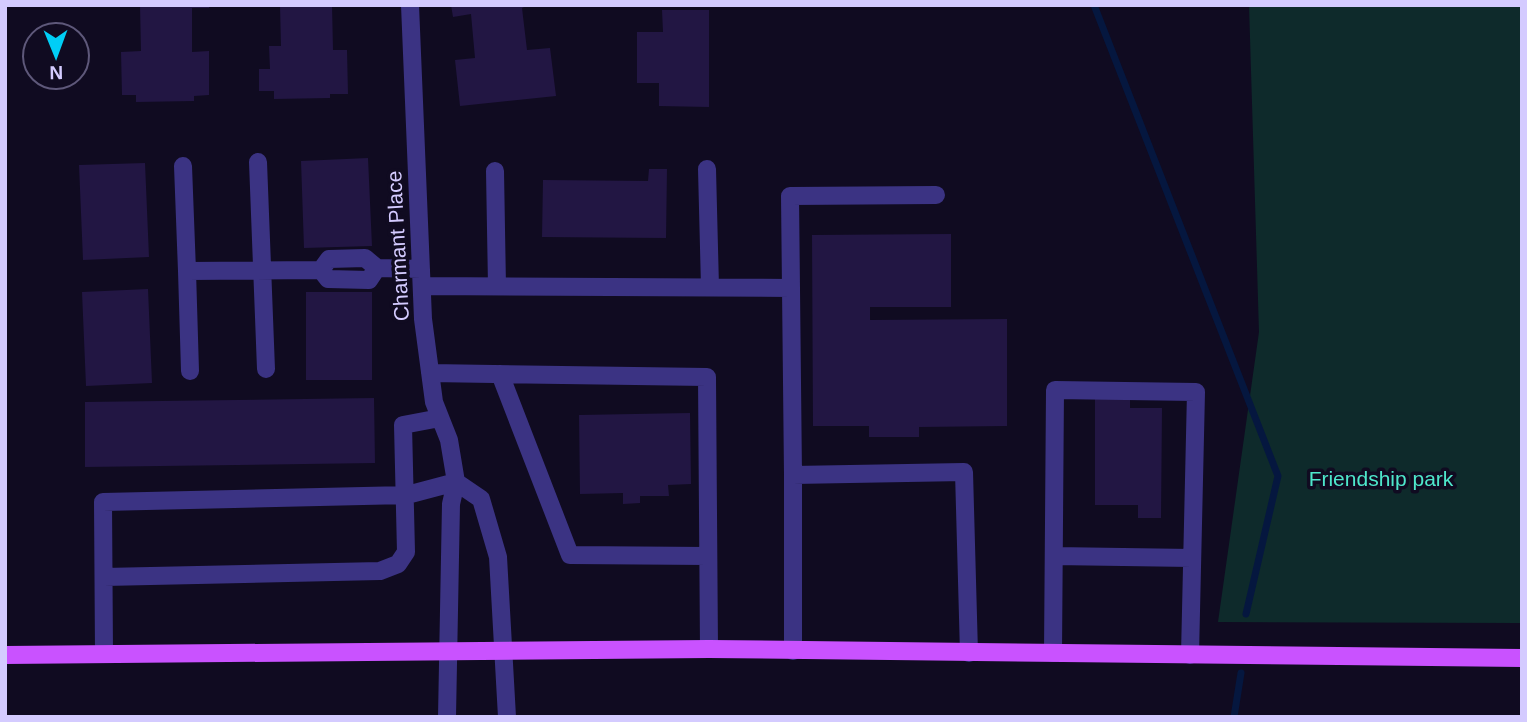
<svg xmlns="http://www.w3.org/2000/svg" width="1527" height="722" font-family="Helvetica,sans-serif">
	<rect width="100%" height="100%" fill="#100b21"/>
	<path fill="#0e2a2b" d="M1249,5H1522V623L1218,622L1259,332Z"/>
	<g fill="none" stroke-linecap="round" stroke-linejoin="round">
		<path stroke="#05173f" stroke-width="7" d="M1094,5L1278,476L1246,614
			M1234,717L1241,673"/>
	</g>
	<path fill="#221643" d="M140,5H209V8H192V52L209,51V95L194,96V101L136,102V95H122L121,52L141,51Z
		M280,5H332L333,50H347L348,94H330V98L274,99V91H259V69H270L269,46H281Z
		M451,5H528L522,8L527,50L550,48L556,96L460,106L455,60L475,58L471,14L453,17Z
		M662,10H709V107L659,106V83H637V32H663Z
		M368,158L372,246L304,248L301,161Z
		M145,163L149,257L83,260L79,165Z
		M649,169H667L666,238L542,237L543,180L648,181Z
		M951,234V307H870V320L1007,319V426L919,427V437H869V426H813L812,235Z
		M148,289L152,383L86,386L82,292Z
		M306,292H372V380H306Z
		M374,398L375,463L85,467V402Z
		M1095,398H1130V408H1162L1161,518H1138V505H1095Z
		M690,413L691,484L668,485L669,496H640V503L623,504V493L580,494L579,415Z"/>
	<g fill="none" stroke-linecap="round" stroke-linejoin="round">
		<path stroke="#3b3383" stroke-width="18" d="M410,5L423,319L434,402L449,440L456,482L451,504L447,717
			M258,162L266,369
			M183,166L187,271L321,270
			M707,169L710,287
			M495,171L497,286
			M321,270L329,259L365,258L377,268L421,269
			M321,270L328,279L369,280L377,268
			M187,271L190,371
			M422,286L791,288
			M430,373L707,377L709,649
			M500,374L570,555L708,556
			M793,475L790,196L936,195
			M456,482L481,499L498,557L507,717
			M1054,556L1192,558
			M104,577L380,571L398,564L406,552L403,425L440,418
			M793,651V475L964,472L969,653
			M104,653L103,502L407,495L456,482
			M1053,653L1055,390L1196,392L1190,655"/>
		<path stroke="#c952ff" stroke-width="18" d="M5,655L709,649L1522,658"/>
	</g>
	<g text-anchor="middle" stroke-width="7" stroke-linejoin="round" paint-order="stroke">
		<g font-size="21" fill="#d4cbff" stroke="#100b21">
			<text transform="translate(398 246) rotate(-93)" y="7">Charmant Place</text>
		</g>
		<g font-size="21" fill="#4ee7cb" stroke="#100b21">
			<text x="1381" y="486">Friendship park</text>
		</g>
	</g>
	<rect width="1527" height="722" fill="none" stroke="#d4cbff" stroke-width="14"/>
	<g transform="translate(56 56) rotate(179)"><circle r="33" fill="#100b21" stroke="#5e587a" stroke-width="2"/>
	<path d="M0-5L12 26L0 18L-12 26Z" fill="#00cef6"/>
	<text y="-10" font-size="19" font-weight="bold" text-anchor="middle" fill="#d4cbff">N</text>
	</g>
</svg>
